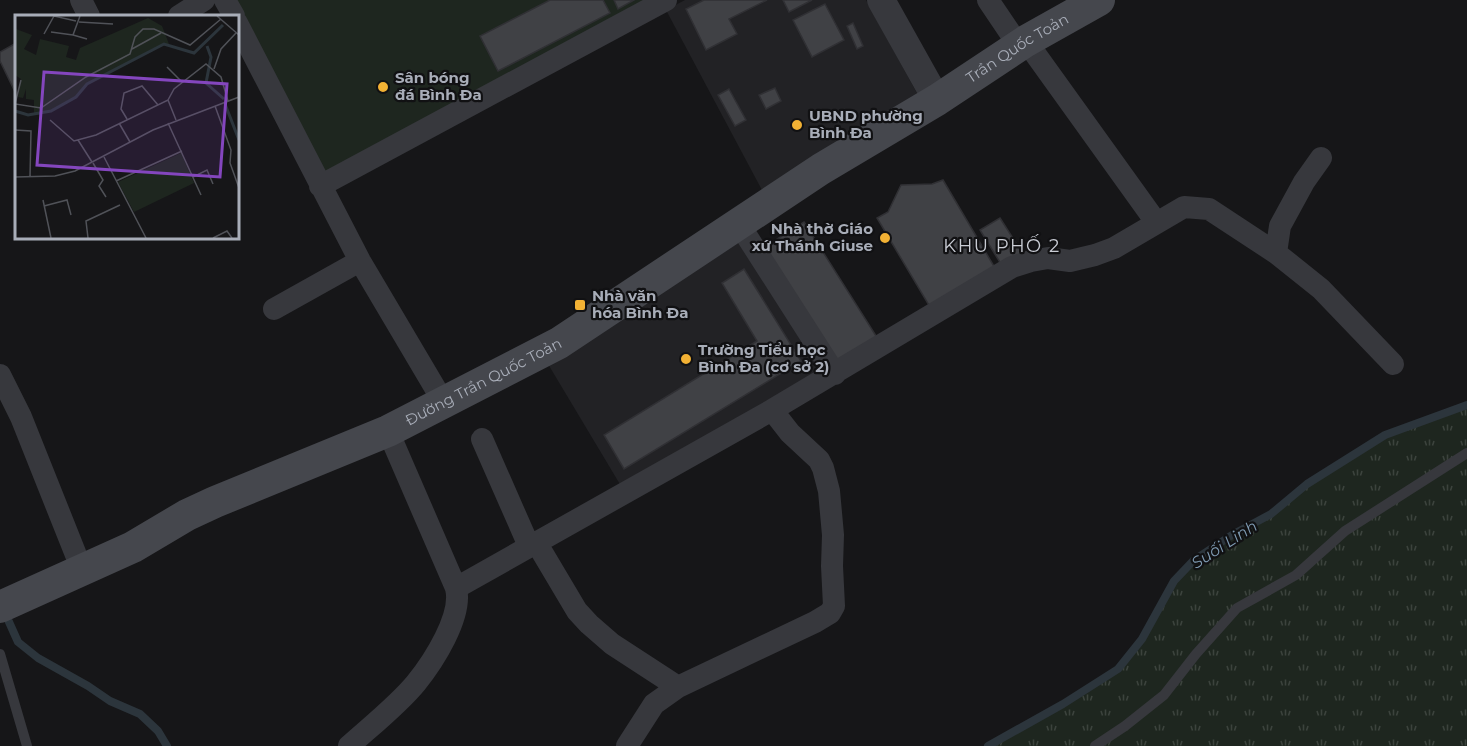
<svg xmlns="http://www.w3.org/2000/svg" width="1467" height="746" font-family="Montserrat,sans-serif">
	<defs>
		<pattern id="grass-tufts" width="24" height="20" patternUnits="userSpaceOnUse" patternTransform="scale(1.5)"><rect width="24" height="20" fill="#1e261f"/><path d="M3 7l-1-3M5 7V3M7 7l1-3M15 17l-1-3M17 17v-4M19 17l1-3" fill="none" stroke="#3c433d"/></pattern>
	</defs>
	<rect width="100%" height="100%" fill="#161618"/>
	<path fill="#222225" d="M685,0H866L918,95L763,192L666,10Z
		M739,240L823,371L621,486L548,364Z"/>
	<path fill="url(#grass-tufts)" d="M1467,405V746H988L1118,669L1142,639L1174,581L1194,560L1232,535L1271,514L1307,484L1385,435Z"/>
	<path fill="#1e261f" d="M233,0H647L325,175Z"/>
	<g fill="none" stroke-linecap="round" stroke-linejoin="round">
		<path stroke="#2c353c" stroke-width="8" d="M5,613L18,642L38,658L88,686L110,701L140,714L158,731L167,746
			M988,746L1063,704L1118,669L1142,639L1174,581L1194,560L1232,535L1271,514L1307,484L1385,435L1467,405"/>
	</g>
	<path fill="#404145" stroke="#303034" stroke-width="1.5" d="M550,0H603L610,13L498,71L480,36Z
		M614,0H634L618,9Z
		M704,0H767L729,19L737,34L706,50L686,9Z
		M783,0H812L789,12Z
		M825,4L844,40L812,57L793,20Z
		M853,23L863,46L857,49L847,26Z
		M16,43V94L0,61V52Z
		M775,88L781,101L766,109L759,95Z
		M729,89L746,120L735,126L718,95Z
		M943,180L995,268L930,307L877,218L888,212L901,185L932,184Z
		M1000,218L1023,254L1001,264L980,230Z
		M804,222L878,339L838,363L763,248Z
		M744,269L801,361L624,469L604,435L757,341L722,283Z"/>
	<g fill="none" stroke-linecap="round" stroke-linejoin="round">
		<path stroke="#37383d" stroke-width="10" d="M0,654L27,746
			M1095,746L1125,726L1164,695L1196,654L1237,608L1296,575L1345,531L1467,453"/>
		<path stroke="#37383d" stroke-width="22" d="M81,0L89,16
			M225,0L234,16
			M988,0L1019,46
			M179,16L204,0
			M237,23L360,261L444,403
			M1026,41L1156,222
			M320,186L666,0
			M739,224L835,374
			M1276,253L1280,226L1304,182L1321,158
			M274,309L360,261
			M0,375L21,417L82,570
			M388,431L456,588L772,410L1012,267L1031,261L1048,258L1070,261L1095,255L1114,248L1184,207L1209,209L1276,253L1321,289L1393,364
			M482,439L529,546
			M536,542L577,611L589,624L612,644L678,687L815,622L830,613L834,606L832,566L833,535L829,491L823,468L819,460L790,433L772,410
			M349,746C370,727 398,705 416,683C433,662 463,616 456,588
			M627,746L654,704L678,687"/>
		<path stroke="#37383d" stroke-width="28" d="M881,0L937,100"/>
		<path stroke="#45474d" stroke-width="32" id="s1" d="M0,607L133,547L187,515L215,502L388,431L559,343L821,169L937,100L1026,41L1099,0"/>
	</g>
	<g fill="#f2b134" stroke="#111113" stroke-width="2">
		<circle cx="383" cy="87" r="6"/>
		<circle cx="797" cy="125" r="6"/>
		<circle cx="885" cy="238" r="6"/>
		<rect x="574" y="299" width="12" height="12" rx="3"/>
		<circle cx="686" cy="359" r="6"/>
	</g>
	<g text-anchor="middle" stroke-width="4.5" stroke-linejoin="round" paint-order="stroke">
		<g font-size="15" fill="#a8adb8" stroke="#111113">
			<text dy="5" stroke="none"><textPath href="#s1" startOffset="1164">Trần Quốc Toản</textPath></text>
			<text dy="5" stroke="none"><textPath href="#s1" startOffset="534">Đường Trần Quốc Toản</textPath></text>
		</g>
		<g font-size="15" font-weight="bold" fill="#a8adb8" stroke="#111113" text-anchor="start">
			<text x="395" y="83">Sân bóng<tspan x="395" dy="17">đá Bình Đa</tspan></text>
			<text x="809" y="121">UBND phường<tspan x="809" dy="17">Bình Đa</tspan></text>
			<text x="873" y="234" text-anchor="end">Nhà thờ Giáo<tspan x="873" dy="17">xứ Thánh Giuse</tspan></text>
			<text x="592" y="301">Nhà văn<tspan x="592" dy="17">hóa Bình Đa</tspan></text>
			<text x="698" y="355">Trường Tiểu học<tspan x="698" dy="17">Bình Đa (cơ sở 2)</tspan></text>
		</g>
		<g font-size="16" font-style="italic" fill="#7f9bb3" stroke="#111113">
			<text transform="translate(1224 544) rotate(-33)" y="6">Suối Linh</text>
		</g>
		<g font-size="18" letter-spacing="1.5" fill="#c9ccd4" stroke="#111113">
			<text x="1002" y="252">KHU PHỐ 2</text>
		</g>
	</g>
	<g transform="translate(15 15)">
		<rect width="224" height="224" fill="#161618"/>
		<path d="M133,3L147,11L154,29L137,34L72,69L61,82L36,96L19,99V85L11,84V74L8,83L3,82L6,64L0,60L1,14L17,20L9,34L21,40L25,24L54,31L51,42L61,45L65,33Z" fill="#1e261f"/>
		<path d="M166,138L179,168L119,197L103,167Z" fill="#1e261f"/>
		<path fill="none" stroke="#2c353c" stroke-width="3" d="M192,31L196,42L191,68L209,84M210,89L224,125M0,96L13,100L36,96L61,82L72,69L149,29L179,38L208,10"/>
		<path fill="none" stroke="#505258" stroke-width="1.5" d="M65,1L58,20L72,24M202,1L224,20M64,7L98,9M36,17L58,20M29,19L39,1L61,6M117,34L146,18M152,52L167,67M199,54L206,34L221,18M6,65L0,89L26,93L71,62L115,39L120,22L128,14H139L175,30L206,4M153,85L159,74L191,49L206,62L213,86M200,91L216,135L215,148L224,173M112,104L106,94L109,78L127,71L143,90M35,105L59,126L81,120L153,85L161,105M104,108L115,127M153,108L186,180M0,115L16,116L15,162M63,125L77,147M89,142L131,223M78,148L88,165L84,171L91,182M0,162L40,161L60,156L138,115L224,82M178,162L192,155L198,169M101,166L167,136M28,185L36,223M29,191L52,185L56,200M73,223L71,206L105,190M198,223L212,216L217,223"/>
		<path fill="#8446be" fill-opacity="0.15" stroke="#8446be" stroke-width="3" d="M29,57L212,69L205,162L22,150Z"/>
		<rect width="224" height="224" fill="none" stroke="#a8adb8" stroke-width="3"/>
	</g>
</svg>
